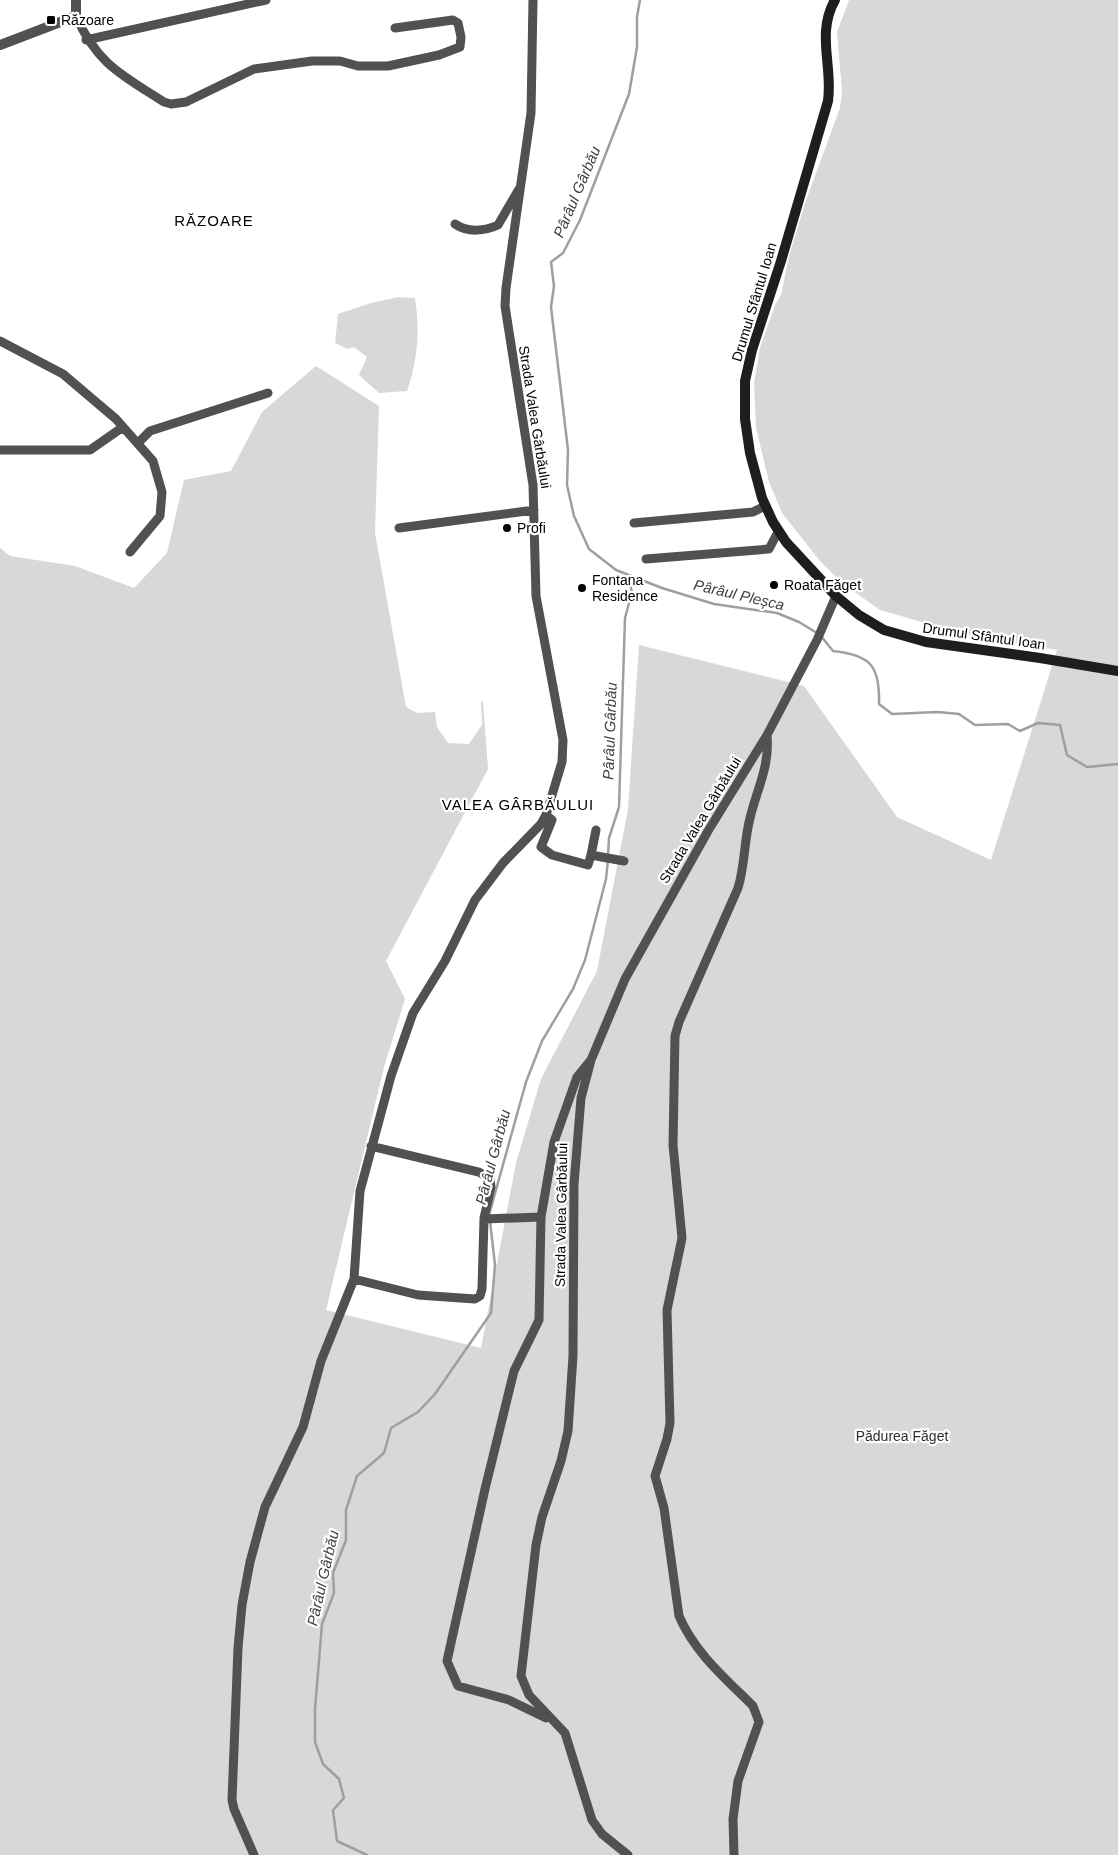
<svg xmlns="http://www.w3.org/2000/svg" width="1118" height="1855" font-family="Helvetica,sans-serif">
	<rect width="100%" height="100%" fill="#fff"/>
	<path fill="#d8d8d8" d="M849,0H1118V1855H0V548L10,556L75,566L134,588L167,553L184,480L231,471L262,412L316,366L379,406L375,533L406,707L417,713L435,712L437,727L448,743L469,744L482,725L481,702L483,701L488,769L386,961L405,999L384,1067L326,1310L481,1348L516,1163L541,1079L597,971L628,809L639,645L804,686L897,817L991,860L1057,650L967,635L880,610L842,583L820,561L782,513L769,482L756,428L754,383L760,348L775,305L781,295L789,256L805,203L840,108L842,91L837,32Z
		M399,297L415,298C420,331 418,359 407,391L379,393L359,375L367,357L354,347L348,349L335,343L338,314L371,303Z"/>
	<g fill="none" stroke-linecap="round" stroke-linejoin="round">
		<path stroke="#9f9f9f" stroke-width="2.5" d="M640,0L637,17V47L629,94L580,220L563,253L551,262L554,286L551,307L568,450L567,485L574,516L589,549L616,570L662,588L714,604L777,613L799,622L817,633
			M821,636L833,651C871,655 880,666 879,704L892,714L938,712L959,714L975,725L1008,724L1020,731L1038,723L1060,725L1067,755L1087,767L1118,764
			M608,855L609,838L619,807L625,618L632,592L627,574
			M489,1215L526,1082L542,1041L573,989L585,960L606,879L608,860
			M367,1855L337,1841L333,1810L344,1798L339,1779L323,1764L315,1742V1709L322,1624L334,1593L333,1573L346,1540V1510L357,1476L384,1453L391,1428L418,1412L435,1394L491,1313L495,1265L490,1221"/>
		<path stroke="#515151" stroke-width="9" d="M76,16C97,64 122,75 164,102L171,104L186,102L254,69L312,61H340L358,66H388L439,55L460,47L461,37L458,23L453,20L395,28
			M86,40L266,0
			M455,224C468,233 485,231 498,225L519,189
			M0,341L63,374L116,419L153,461L162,492L160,516L130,552
			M138,443L150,431L268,393
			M0,450H90L123,427
			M634,523L753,512L765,506
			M399,528L534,510
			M646,559L769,549L778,532
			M546,815L552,820L541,847L552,855L588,865L591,855L624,861
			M591,855L596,830
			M371,1146L479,1172L490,1179L491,1187L484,1218
			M354,1279L418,1295L475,1299L480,1296L482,1289L484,1219L541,1217
			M546,1718L509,1700L458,1686L447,1661L485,1489L514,1371L539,1320L541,1217L554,1142L577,1077L590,1061
			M254,1855L234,1809L232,1800L238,1648L242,1605L250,1562L265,1507L303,1427L321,1361L354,1279L360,1191L391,1076L413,1013L445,961L475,900L503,863L541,824L546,815L562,762L563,740L536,596L533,485L505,306L506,288L531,113L533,0
			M628,1855L602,1834L592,1820L565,1733L529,1695L521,1676L536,1545L542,1517L561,1461L568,1431L573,1356L574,1184L581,1098L591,1060L625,979L708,831L767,735L817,640L836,596
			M734,1855L733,1819L738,1781L759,1722L753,1706C725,1678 695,1653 679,1616L664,1508L655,1476L667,1439L670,1423L667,1310L682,1238L673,1145L675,1036L679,1022L738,888C745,865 744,841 750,818C757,789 770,766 767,735"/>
		<path stroke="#515151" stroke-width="10" d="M0,45L76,16V0"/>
		<path stroke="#1e1e1e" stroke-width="10" d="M835,0C816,33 833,66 828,101L781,261L752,350L745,381V419L750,453L762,498L773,522L786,542L836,596L859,615L884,630L926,642L1040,658L1118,671"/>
	</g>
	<g fill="#000" stroke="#fff" stroke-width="2">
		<rect x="46" y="15" width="10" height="10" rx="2.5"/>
		<circle cx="507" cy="528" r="5"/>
		<circle cx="774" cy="585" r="5"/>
		<circle cx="582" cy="588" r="5"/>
	</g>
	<g text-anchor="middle" stroke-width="4.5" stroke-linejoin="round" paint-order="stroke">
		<g font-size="14" fill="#000" stroke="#fff" text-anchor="start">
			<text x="61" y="25">Răzoare</text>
			<text x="517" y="533">Profi</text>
			<text x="592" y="585">Fontana<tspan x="592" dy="16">Residence</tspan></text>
			<text x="784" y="590">Roata Făget</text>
		</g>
		<g font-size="14" fill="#000" stroke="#fff">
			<text transform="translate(754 302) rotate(-73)" y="5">Drumul Sfântul Ioan</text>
			<text transform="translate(535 417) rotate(81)" y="5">Strada Valea Gârbăului</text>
			<text transform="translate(984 636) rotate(8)" y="5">Drumul Sfântul Ioan</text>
			<text transform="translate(700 820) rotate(-59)" y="5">Strada Valea Gârbăului</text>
			<text transform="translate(561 1215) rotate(-89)" y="5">Strada Valea Gârbăului</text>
		</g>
		<g font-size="14" fill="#2f2f2f" stroke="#fff">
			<text x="902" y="1441">Pădurea Făget</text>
		</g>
		<g font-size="15" font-style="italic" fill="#404040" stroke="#fff">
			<text transform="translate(577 192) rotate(-67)" y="5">Pârâul Gârbău</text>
			<text transform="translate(739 595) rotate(13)" y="5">Pârâul Pleșca</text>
			<text transform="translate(610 731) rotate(-88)" y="5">Pârâul Gârbău</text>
			<text transform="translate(493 1157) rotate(-75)" y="5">Pârâul Gârbău</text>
			<text transform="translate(323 1578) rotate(-77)" y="5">Pârâul Gârbău</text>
		</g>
		<g font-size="15" letter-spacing="1" fill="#000" stroke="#fff">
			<text x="214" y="226">RĂZOARE</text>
			<text x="518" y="810">VALEA GÂRBĂULUI</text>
		</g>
	</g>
</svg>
